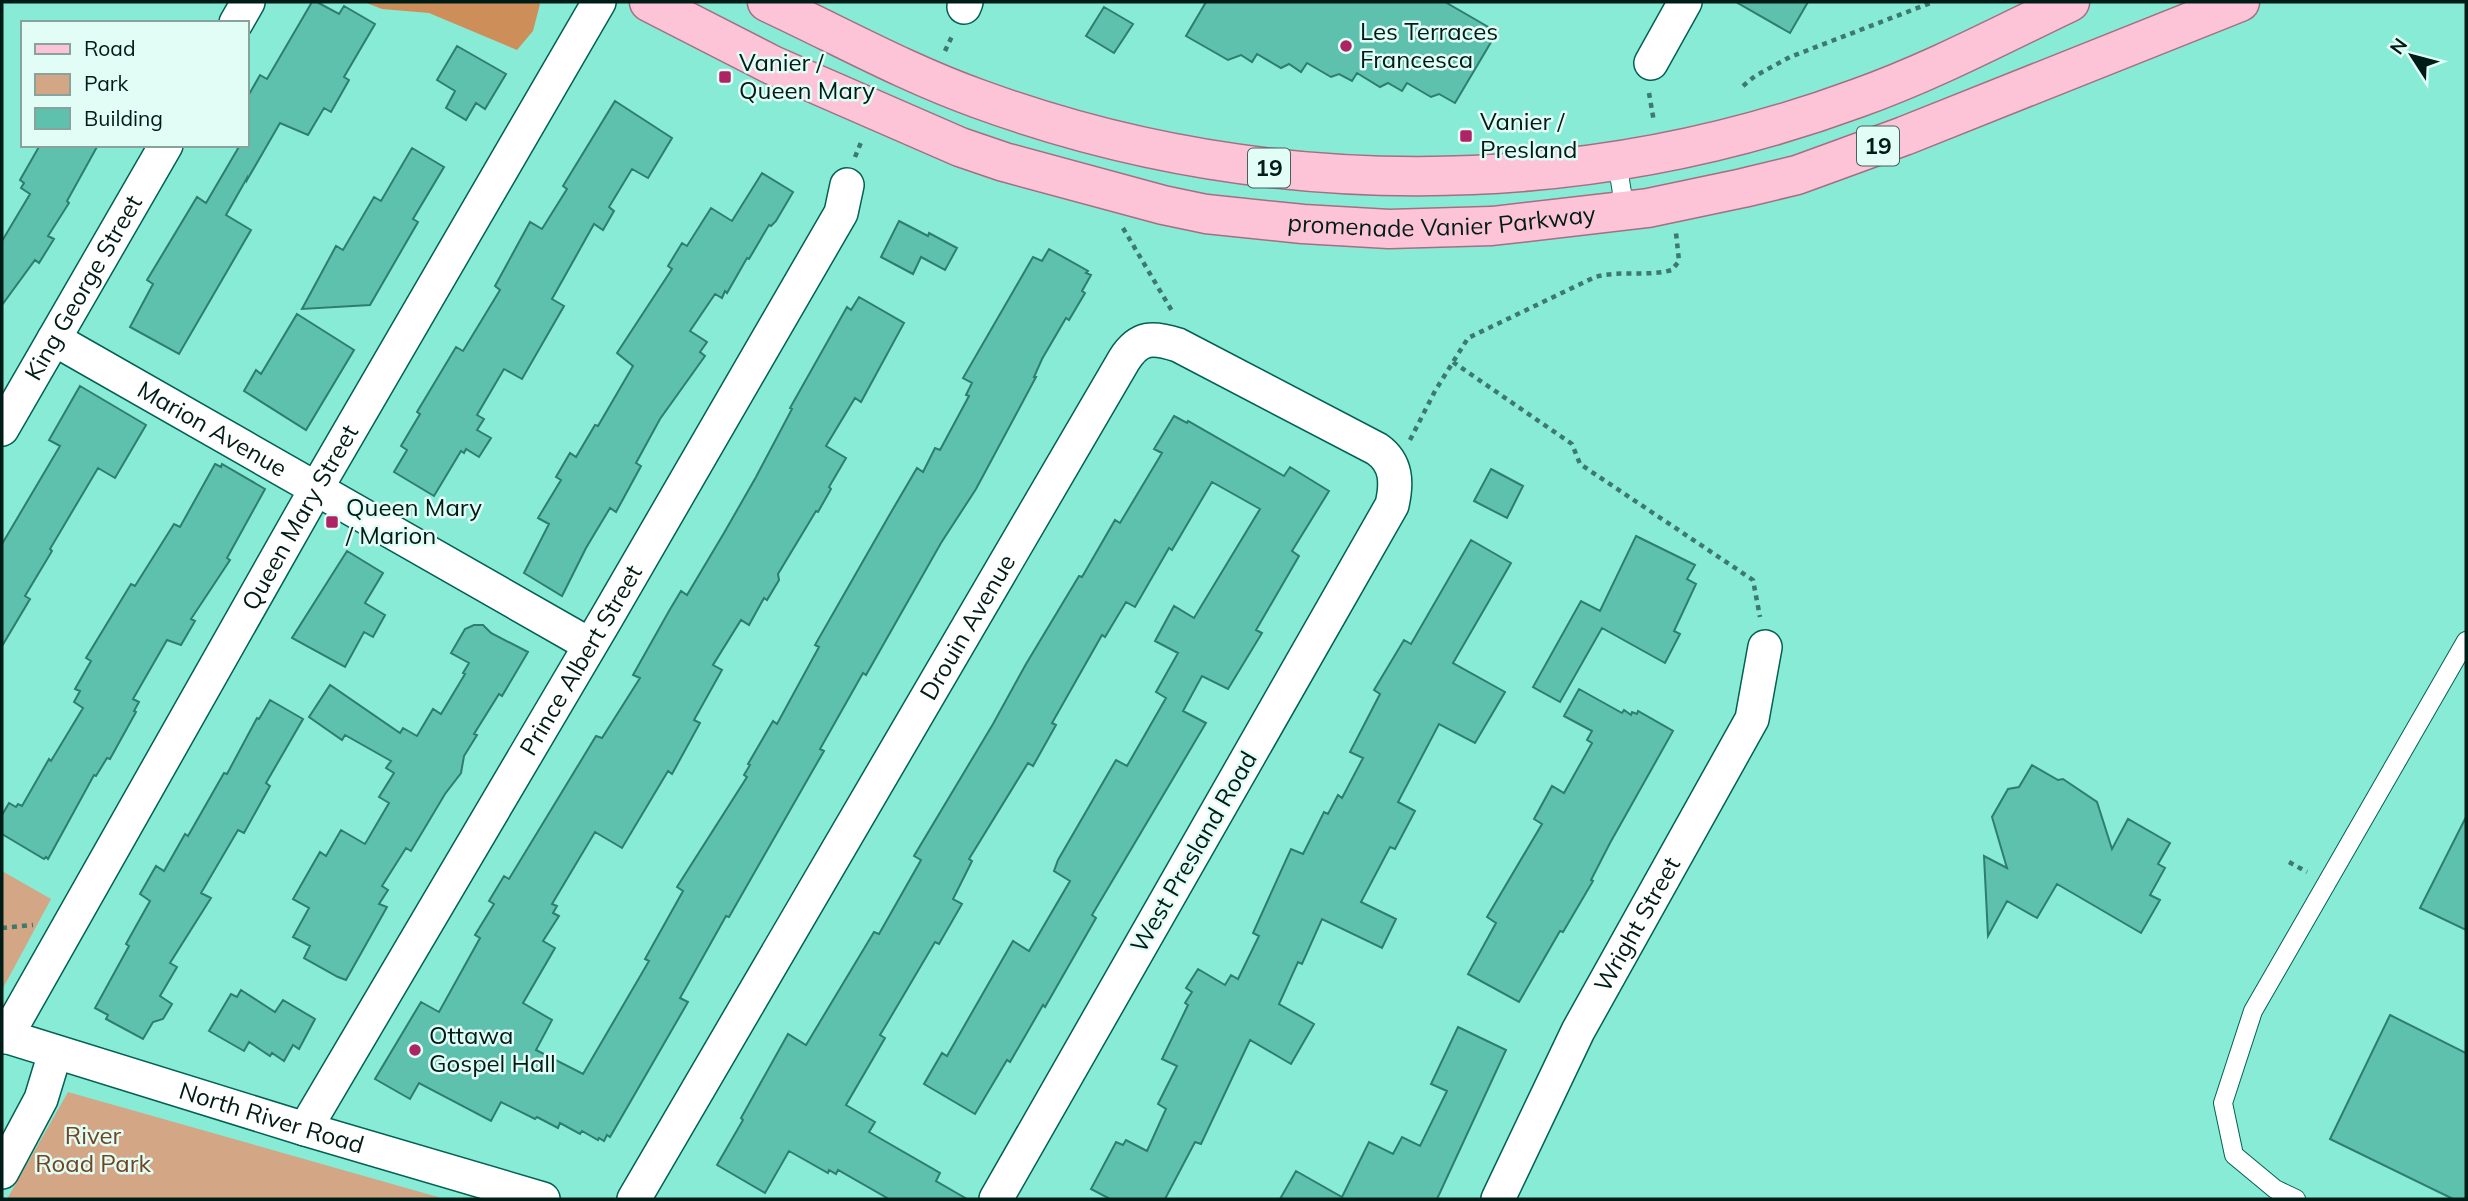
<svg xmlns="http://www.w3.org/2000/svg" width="2468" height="1201" font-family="Mulish,sans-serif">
	<rect width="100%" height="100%" fill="#87ebd6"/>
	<path fill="#d3a785" d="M2,871L51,899L2,990Z
		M68,1092L445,1199H7Z"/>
	<path fill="#ce8e5a" d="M364,2H536L540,4L533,31L517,50L429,13L382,9Z"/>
	<path fill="#5dc1ad" stroke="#2f7d6e" stroke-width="2" d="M312,2H317L339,14L344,6L375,24L344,77L349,80L331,112L324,108L308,135L280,123L247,180V178L226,215L251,230L179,354L130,327L153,284L147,280L197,197L206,203L240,145H247V98L260,75L267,79Z
		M1206,2H1445L1497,32L1455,103L1439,94L1431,97L1407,83L1402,91L1388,83L1380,87L1357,73L1352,81L1339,74L1331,77L1307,63L1301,72L1289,64L1281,68L1257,54L1252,62L1241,55L1228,60L1186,36Z
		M1736,2H1808L1790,33Z
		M1104,7L1133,24L1114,53L1086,36Z
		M457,46L506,74L485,109L476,103L466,120L446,108L455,91L437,80Z
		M615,101L672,138L648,178L632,169L609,207L614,211L603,230L594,224L552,299L564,306L522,379L504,369L477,415L484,419L477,430L491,438L479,457L466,449L464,453L461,451L434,496L394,472L407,450L401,446L420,414L417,412L456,347L463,351L500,290L495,286L530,222L542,229L567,189L563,186Z
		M40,145H98L67,201L69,203L48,236L54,239L39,263L35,260L2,305V241L30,194L21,188L24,183L20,180Z
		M412,148L444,167L413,219L418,222L370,305L302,309L336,246L343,250L374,197L381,201Z
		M762,173L793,192L776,221L771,226L769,225L749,259L747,258L727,293L725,291L722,298L715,294L690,331L707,342L700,352L705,356L660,419L636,463L641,466L616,512L610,508L586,548L562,596L524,573L549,524L538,518L561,480L556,477L570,453L576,457L595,425L598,426L633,366L617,353L672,269L668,266L682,243L687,246L711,208L732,221Z
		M899,221L928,236L929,233L957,248L945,270L921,257L913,274L881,257Z
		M1049,249L1088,271L1086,273L1091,275L1082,291L1085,293L1069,320L1066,318L1042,359L1034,377H1036L976,489L941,543L866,675L863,673L820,749L824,751L813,770L729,917L726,916L680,998L688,1002L610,1137L607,1135L604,1141L599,1138L598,1140L582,1131L580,1134L560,1123L558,1128L537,1117L535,1119L501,1102L491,1121L419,1083L410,1099L375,1079L421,1002L439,1012L480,938L475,935L494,904L489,901L504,876L509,879L596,736L602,738L640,678L633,675L669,611L681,591L687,595L724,533L756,477L792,409L790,408L847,307L851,310L859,297L904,323L861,402L855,398L826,446L846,458L829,487L831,489L818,512L816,511L778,574L779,580L767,600L764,598L749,625L741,620L713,665L722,670L694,720L700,723L672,774L668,771L622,848L595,832L552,904L557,906L553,913L559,916L543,941L555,948L523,1003L552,1020L536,1050L583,1074L649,961L645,959L683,891L677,887L747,777L744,775L750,765L748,764L773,721L777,724L819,647L815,645L890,514L917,468L923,472L935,448L940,450L969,396L966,395L972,383L963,378L1033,257L1042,261Z
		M297,314L354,350L306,430L244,391L256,370L261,374Z
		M80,386L146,425L115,478L98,468L50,549L52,551L25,596L30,599L2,646V544L60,446L49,440Z
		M1174,416L1187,423L1188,421L1284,476L1290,467L1329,491L1292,551L1299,556L1256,630L1262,633L1228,689L1202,676L1183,711L1206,723L1092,915L1096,918L1045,1007L1043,1005L1010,1062L1007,1060L975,1114L924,1084L942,1053L947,1056L1013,941L1029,951L1070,881L1054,871L1058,860L1116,760L1127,766L1166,698L1156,692L1178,653L1155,641L1174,606L1194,618L1260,509L1212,482L1172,550L1169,548L1135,607L1126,602L1105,637L1102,635L1052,723L1056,725L1033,766L1028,763L969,859L972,861L953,899L962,904L939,944L935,942L886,1025L880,1035L885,1038L846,1105L875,1122L869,1132L940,1173L936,1181L967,1199H889L838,1170L836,1174L829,1170L828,1173L789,1151L765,1193L717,1165L743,1120L741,1118L788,1034L806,1045L874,932L879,934L921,860L914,856L993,724L1026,664L1079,576L1082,577L1115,520L1120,523L1162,453L1154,449Z
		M215,464L221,467L222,464L265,489L227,558L230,560L191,619L195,621L181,645L167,640L133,699L139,702L134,711L136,712L110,759L107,758L96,776L94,775L48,859L46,857L44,859L2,834V815L9,803L16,807L18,804L22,806L49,759L51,761L83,708L74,702L80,691L75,689L91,661L86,658L131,584L135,586L174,524L180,527Z
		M1491,469L1523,486L1507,518L1474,501Z
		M1636,536L1695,565L1687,579L1696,584L1674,631L1680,634L1665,663L1602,628L1560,702L1533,687L1581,601L1600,611Z
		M1471,540L1511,563L1453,663L1505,692L1475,743L1439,724L1398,802L1415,811L1395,849L1390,847L1361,902L1396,919L1382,948L1322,919L1302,964L1298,962L1279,1004L1314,1024L1291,1064L1250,1040L1201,1144L1195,1142L1165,1199H1110L1091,1189L1116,1142L1123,1145L1126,1140L1147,1151L1166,1109L1158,1104L1177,1066L1162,1059L1188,1005L1185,1003L1192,992L1186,988L1198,969L1225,985L1231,975L1238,979L1259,936L1253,933L1291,849L1303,854L1324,812L1328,814L1338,795L1342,798L1363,758L1350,752L1380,694L1374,690L1404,640L1411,644Z
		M347,551L383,573L365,603L385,615L373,637L364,632L345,667L292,638Z
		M474,625H483L491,633L528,652L502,696L499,694L474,734L477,735L464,756L461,773L445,794L411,851L406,848L382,886L388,890L379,904L387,907L346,980L338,977L304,958L310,946L293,937L309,908L293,899L320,852L326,856L341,830L365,844L389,803L379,797L394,773L386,768L391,761L345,735L342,740L309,717L330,685L400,733L403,728L417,736L433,709L441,714L465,674L463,673L469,663L451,653L465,629Z
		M1579,689L1622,713L1624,710L1631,715L1632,712L1637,714L1638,711L1673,731L1610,843L1591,880L1593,881L1563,932L1560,931L1519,1002L1468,974L1496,923L1487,917L1542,824L1534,819L1552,786L1564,793L1592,743L1587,740L1592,731L1564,716Z
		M270,700L303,719L266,783L270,786L244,833L238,830L201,893L211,898L170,963L177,967L160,996L172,1004L163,1019L153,1022L143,1039L106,1019L108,1015L95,1008L129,946L126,944L150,901L140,894L156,866L164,871L185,834L188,836L224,773L227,774L257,718L259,719Z
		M2032,765L2058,780L2063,779L2097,802L2112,849L2128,819L2170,843L2158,864L2165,868L2150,895L2160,900L2141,933L2057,884L2037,918L2007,901L1988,936L1984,856L2007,868L1992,817L2008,789L2019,787Z
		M2466,817V930L2420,908Z
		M241,990L275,1012L283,1000L315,1019L299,1049L293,1045L284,1061L272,1053L270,1056L249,1042L244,1051L209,1031L231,994L237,997Z
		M2390,1015L2466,1053V1199H2453L2330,1139Z
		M1458,1027L1506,1050L1437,1199H1280L1296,1171L1342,1197L1369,1142L1393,1154L1402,1137L1420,1146L1447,1091L1431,1084Z"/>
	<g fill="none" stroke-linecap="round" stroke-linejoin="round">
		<defs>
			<path id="service" d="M1617,162L1625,211
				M2296,1199L2275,1189L2234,1155L2223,1103L2253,1011L2466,641"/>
			<g id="minor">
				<path d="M964,7L966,2"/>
				<path d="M236,23L248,2"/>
				<path d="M1651,63L1685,2"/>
				<path id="s1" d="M54,339L590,645"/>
				<path id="s2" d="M2,429L166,145"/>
				<path id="s3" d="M2,1035L305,1129L543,1199"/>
				<path id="s4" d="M6,1037L316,489L599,2"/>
				<path id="s5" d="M305,1129L607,617L841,213L847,185"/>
				<path d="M2,1172L41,1099L55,1053"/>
				<path id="s6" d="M634,1199L1124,360C1139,336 1153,337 1178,345L1377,449C1397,463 1397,483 1392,505L996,1199"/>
				<path id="s7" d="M1498,1199L1578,1031L1752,719L1765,647"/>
			</g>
			<g id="primary">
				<path id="s8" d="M649,2L772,65L960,147L1004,162L1163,205L1206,214L1303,224L1389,229L1492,226L1648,208L1743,188L1797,175L1904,136L2240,2"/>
				<path d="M767,2C838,35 906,73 979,99C1261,202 1576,202 1858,98C1931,72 2001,35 2070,2"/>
			</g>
		</defs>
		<use href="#service" stroke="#036053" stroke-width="20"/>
		<use href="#minor" stroke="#036053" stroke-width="36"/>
		<use href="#primary" stroke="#a37082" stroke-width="41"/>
		<path stroke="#3d796d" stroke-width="4.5" stroke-dasharray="5 5" stroke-linecap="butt" d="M945,51L953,34
			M1743,86L1755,76L1790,57L1933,2
			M1649,93L1654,122
			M855,157L862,140
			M1123,228L1172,311
			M1453,362L1572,444L1580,464L1753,580L1760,617
			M1410,440L1435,391L1468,338L1595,277C1620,270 1647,277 1672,270L1679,261L1676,233
			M2289,862L2307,872
			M2,928L33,925"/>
		<use href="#service" stroke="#fff" stroke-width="18"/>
		<use href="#minor" stroke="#fff" stroke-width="33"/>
		<use href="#primary" stroke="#fdc4d7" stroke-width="38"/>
	</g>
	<g fill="#ae2363" stroke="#e2fdf6" stroke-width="2.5">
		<circle cx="1346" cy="46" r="7"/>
		<rect x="718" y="70" width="14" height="14" rx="3.5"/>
		<rect x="1459" y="129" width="14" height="14" rx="3.5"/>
		<rect x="325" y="515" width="14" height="14" rx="3.5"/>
		<circle cx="415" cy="1050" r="7"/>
	</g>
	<g text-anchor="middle" stroke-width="5" stroke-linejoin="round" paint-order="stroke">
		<g fill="#e2fdf6" stroke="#446059" stroke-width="2">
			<rect x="1857" y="126.5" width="42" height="39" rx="5"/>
			<rect x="1248" y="148.5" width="42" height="39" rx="5"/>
		</g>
		<g font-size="23" font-weight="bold" fill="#001c16">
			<text x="1878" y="154">19</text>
			<text x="1269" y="176">19</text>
		</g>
		<g font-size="24" fill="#001c16" stroke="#e2fdf6" text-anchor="start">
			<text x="1360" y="40">Les Terraces<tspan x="1360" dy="28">Francesca</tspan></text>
			<text x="739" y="71">Vanier /<tspan x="739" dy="28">Queen Mary</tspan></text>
			<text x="1480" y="130">Vanier /<tspan x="1480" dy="28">Presland</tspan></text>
			<text x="346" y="516">Queen Mary<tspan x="346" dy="28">/ Marion</tspan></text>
			<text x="429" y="1044">Ottawa<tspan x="429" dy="28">Gospel Hall</tspan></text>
		</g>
		<g font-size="24" fill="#001c16" stroke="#e2fdf6">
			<text dy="8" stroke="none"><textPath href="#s8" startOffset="835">promenade Vanier Parkway</textPath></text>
			<text dy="8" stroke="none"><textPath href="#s2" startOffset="163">King George Street</textPath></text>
			<text dy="8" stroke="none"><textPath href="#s1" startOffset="182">Marion Avenue</textPath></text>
			<text dy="8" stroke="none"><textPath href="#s4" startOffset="597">Queen Mary Street</textPath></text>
			<text dy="8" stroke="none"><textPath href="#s6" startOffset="662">Drouin Avenue</textPath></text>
			<text dy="8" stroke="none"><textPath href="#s5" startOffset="544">Prince Albert Street</textPath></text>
			<text transform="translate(1194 852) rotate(-60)" y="8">West Presland Road</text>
			<text dy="8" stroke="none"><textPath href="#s7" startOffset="308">Wright Street</textPath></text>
			<text dy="8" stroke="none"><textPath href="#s3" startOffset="282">North River Road</textPath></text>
		</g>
		<g font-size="24" fill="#724520" stroke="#e2fdf6">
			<text x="93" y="1144">River<tspan x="93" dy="28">Road Park</tspan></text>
		</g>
	</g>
	<rect width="2468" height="1201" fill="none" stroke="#001c16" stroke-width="7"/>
	<rect x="21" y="21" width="228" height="126" fill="#e2fdf6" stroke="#88a39c" stroke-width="2"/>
	<rect x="35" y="44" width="35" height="10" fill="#fdc4d7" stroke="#88a39c" stroke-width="2"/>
	<text x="84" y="56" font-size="21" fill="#001c16">Road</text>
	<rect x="35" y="74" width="35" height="21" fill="#d3a785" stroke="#88a39c" stroke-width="2"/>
	<text x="84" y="91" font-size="21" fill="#001c16">Park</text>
	<rect x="35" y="108" width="35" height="21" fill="#5dc1ad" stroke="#88a39c" stroke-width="2"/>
	<text x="84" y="126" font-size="21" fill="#001c16">Building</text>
	<g transform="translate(2412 56) rotate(306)" stroke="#e2fdf6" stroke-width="5" paint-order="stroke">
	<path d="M0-5L12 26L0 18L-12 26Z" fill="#001c16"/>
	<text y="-10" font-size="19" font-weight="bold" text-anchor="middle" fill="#001c16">N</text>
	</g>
</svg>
